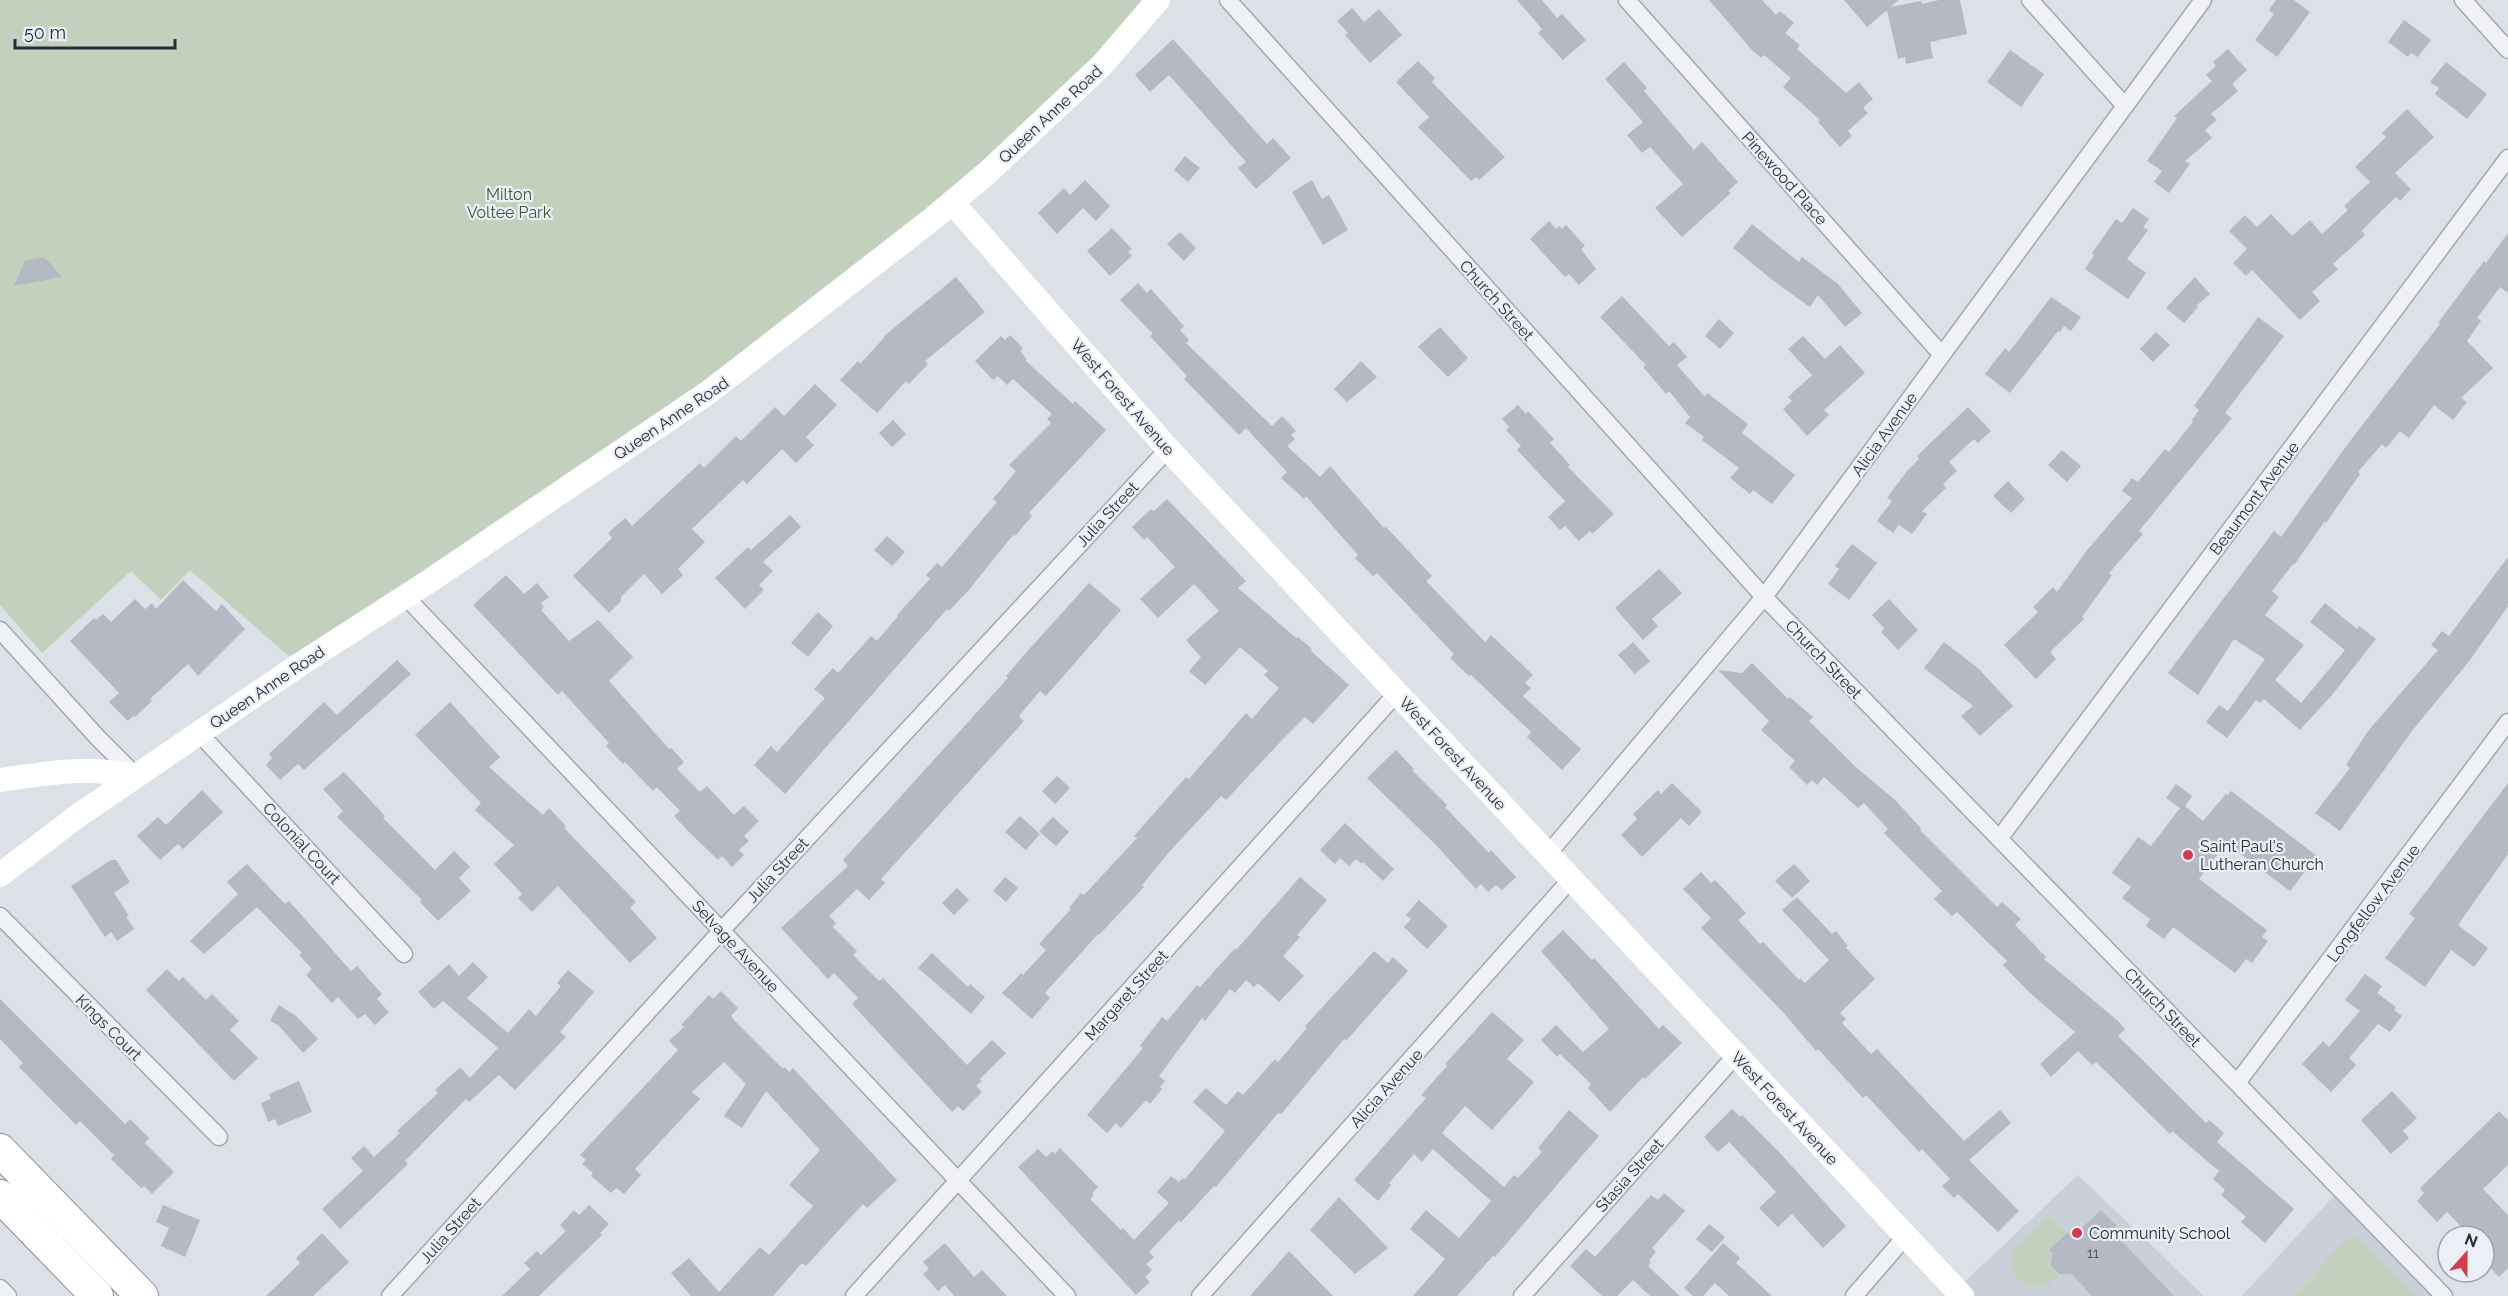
<svg xmlns="http://www.w3.org/2000/svg" width="2508" height="1296" font-family="Raleway,sans-serif">
	<rect width="100%" height="100%" fill="#dce0e7"/>
	<path fill="#cacfd9" d="M2078,1175L2204,1296H1962L1956,1290Z
		M2340,1189L2444,1296H2242Z"/>
	<path fill="#c2d1bd" d="M0,0H1158L1102,65L802,321L299,665L190,570L161,600L131,571L42,653L0,605Z
		M2049,1215L2067,1232L2047,1251L2053,1257L2047,1263L2058,1275L2045,1287H2034L2019,1280L2012,1267V1251Z
		M2356,1238L2364,1243L2415,1296H2294L2345,1241Z"/>
	<path fill="#b4b9c4" d="M1517,0H1542L1557,18L1562,14L1586,40L1563,60L1538,33L1542,29Z
		M1709,0H1762L1776,15L1780,11L1794,23L1785,33L1800,45L1797,49L1846,93L1859,82L1873,99L1863,108L1868,113L1848,131L1852,136L1840,147L1818,122L1820,120L1783,87L1791,78L1764,55L1761,58L1752,50Z
		M1844,0H1899L1890,7L1921,1L1922,4L1939,0H1960L1967,34L1930,42L1933,58L1906,64L1905,57L1898,59L1887,10L1867,27Z
		M2276,0H2294L2310,12L2277,57L2255,40L2274,14L2269,10Z
		M1352,8L1364,22L1379,9L1402,35L1370,63L1345,35L1348,33L1337,21Z
		M2404,20L2431,40L2418,57L2411,53L2408,57L2388,42Z
		M1173,39L1267,144L1273,138L1291,158L1256,189L1238,168L1246,162L1169,75L1150,92L1135,75Z
		M2228,49L2247,70L2232,84L2238,91L2211,114L2217,120L2205,130L2212,138L2185,161L2190,164L2169,193L2154,182L2162,171L2147,161L2177,118L2174,116L2212,81L2206,75L2216,66L2213,62Z
		M2010,50L2044,74L2021,107L1987,82Z
		M1418,61L1435,78L1432,82L1505,157L1479,180L1476,177L1471,181L1418,127L1429,117L1396,82Z
		M1624,62L1647,88L1644,91L1694,150L1702,142L1738,182L1728,191L1731,193L1682,237L1655,208L1683,184L1650,147L1642,153L1627,135L1643,122L1605,79Z
		M2446,62L2487,94L2467,119L2435,94L2439,88L2430,82Z
		M2407,109L2434,137L2395,173L2411,189L2400,201L2396,197L2372,220L2362,231L2365,235L2333,264L2338,269L2312,292L2320,301L2300,320L2252,270L2246,276L2233,263L2247,249L2229,231L2245,215L2257,227L2271,214L2292,236L2310,220L2322,234L2348,210L2344,206L2370,182L2355,167L2386,137L2382,133Z
		M1185,156L1200,168L1188,182L1174,170Z
		M1085,180L1110,206L1096,221L1083,208L1057,234L1038,213L1064,188L1070,195Z
		M1312,180L1322,199L1329,195L1348,230L1323,245L1292,192Z
		M2133,208L2149,219L2143,227L2148,230L2127,259L2146,273L2128,299L2085,269L2094,255L2092,253L2116,219L2122,223Z
		M1549,221L1556,229L1559,226L1562,229L1566,225L1585,246L1581,249L1596,269L1579,285L1569,274L1565,277L1530,239Z
		M1752,224L1799,262L1802,257L1838,284L1862,313L1845,327L1818,295L1810,307L1775,282L1733,248Z
		M1112,228L1132,249L1128,252L1132,256L1110,276L1087,251Z
		M1180,232L1196,248L1184,261L1167,244Z
		M2508,233V293L2500,287L2477,318L2481,321L2467,341L2493,368L2461,398L2467,402L2453,420L2434,405L2409,438L2400,431L2386,448L2382,444L2358,472L2360,474L2326,523L2325,521L2294,565L2293,564L2272,591L2279,597L2265,615L2304,645L2275,680L2301,703L2345,650L2310,622L2325,603L2357,629L2359,626L2376,639L2332,695L2300,730L2264,699L2260,703L2256,700L2227,738L2206,722L2219,705L2228,711L2265,659L2234,639L2198,695L2168,673L2274,531L2281,537L2347,445L2440,324L2438,323L2484,261L2486,263Z
		M44,257L62,277L14,286L25,261Z
		M956,277L985,312L925,361L928,364L909,384L906,381L877,413L840,380L858,361L860,364L884,338L883,337Z
		M2195,277L2210,294L2196,306L2198,307L2184,323L2166,308Z
		M1138,283L1147,293L1151,289L1184,326L1180,330L1189,340L1186,343L1272,426L1282,416L1296,431L1291,435L1295,439L1287,446L1320,477L1330,466L1384,528L1386,527L1432,576L1426,581L1485,642L1491,635L1533,675L1525,683L1531,688L1523,696L1581,749L1562,770L1527,737L1531,732L1471,675L1469,676L1450,658L1454,654L1377,573L1373,576L1355,558L1358,555L1306,496L1304,499L1281,478L1287,472L1246,428L1239,435L1184,379L1187,376L1150,336L1153,334L1120,300Z
		M1622,296L1669,346L1674,342L1687,357L1677,365L1705,397L1707,393L1748,424L1742,433L1795,475L1772,504L1753,490L1750,494L1730,478L1739,468L1702,440L1704,437L1685,423L1690,417L1669,391L1666,394L1643,367L1646,365L1600,317Z
		M2051,297L2081,317L2071,331L2064,326L2060,332L2058,331L2010,393L1985,374L2005,348L2009,352Z
		M2258,317L2284,336L2225,413L2232,418L2139,531L2143,534L2109,573L2112,575L2082,617L2084,619L2050,652L2056,659L2036,679L2004,645L2038,612L2033,607L2053,587L2057,592L2088,549L2132,498L2122,491L2132,478L2138,482L2165,449L2169,452L2193,422L2192,420L2199,410L2194,406Z
		M1719,319L1734,333L1720,349L1705,336Z
		M1440,327L1468,358L1448,377L1418,347Z
		M2156,332L2170,345L2153,362L2140,349Z
		M1010,335L1023,348L1020,351L1027,359L1025,360L1073,404L1075,401L1106,430L1029,513L1032,516L1015,536L1013,535L968,591L949,611L947,609L785,794L754,765L771,746L777,752L825,698L814,689L833,668L838,673L871,636L877,641L898,616L897,615L930,579L926,575L937,563L942,567L997,502L993,499L1016,471L1009,465L1051,423L1047,419L1052,414L1013,379L1007,385L998,376L993,380L975,361L1001,336L1005,340Z
		M1803,336L1825,359L1840,345L1865,373L1824,410L1829,415L1807,436L1783,409L1792,401L1788,397L1812,375L1788,349Z
		M1361,361L1377,377L1347,402L1334,389Z
		M815,384L837,405L806,437L814,445L796,463L782,449L747,484L743,480L692,529L705,542L678,569L683,575L662,594L644,574L621,597V601L609,613L573,576L612,538L608,533L625,518L632,526L700,463L704,468L736,436L741,441L775,407L784,416Z
		M1518,405L1526,414L1528,411L1554,439L1550,443L1570,465L1568,467L1614,514L1592,534L1590,531L1579,541L1565,526L1560,530L1548,517L1565,501L1517,450L1521,446L1506,430L1509,427L1502,419Z
		M1968,407L1991,431L1978,443L1974,439L1949,462L1957,471L1943,484L1946,488L1922,511L1927,514L1912,534L1899,525L1893,533L1877,521L1892,501L1887,498L1907,471L1919,459L1917,456Z
		M893,420L906,434L892,447L879,433Z
		M2062,450L2081,466L2067,482L2048,465Z
		M2008,481L2025,499L2011,513L1993,496Z
		M1167,499L1246,581L1238,588L1296,638L1298,637L1312,649L1311,651L1349,685L1313,724L1305,717L1283,739L1226,800L1221,796L1171,850L1142,885L1144,887L1099,935L1098,934L1045,993L1050,998L1032,1019L1002,993L1021,973L1023,975L1046,950L1039,944L1071,909L1069,908L1081,893L1084,895L1137,838L1134,836L1186,777L1189,779L1246,713L1252,719L1279,688L1264,675L1268,671L1240,647L1205,685L1189,671L1201,657L1186,640L1219,611L1194,584L1158,618L1140,599L1175,567L1147,537L1144,540L1132,527L1151,509L1154,511Z
		M790,515L801,527L763,562L773,571L759,585L764,590L745,609L715,578L748,547L751,550Z
		M887,536L905,552L892,566L874,550Z
		M1852,544L1877,563L1849,600L1828,584L1839,569L1835,566Z
		M2508,557V606L2470,660L2412,731L2340,831L2315,813L2350,768L2346,765L2368,731L2438,650L2431,645L2442,631L2449,636Z
		M1659,569L1682,593L1652,619L1658,626L1643,640L1615,608Z
		M506,575L524,594L537,583L549,597L541,603L544,607L541,610L569,641L598,620L633,657L609,681L669,749L671,748L684,762L677,769L700,792L707,786L734,815L744,806L759,821L744,836L749,841L739,850L744,855L732,867L722,856L718,860L691,834L674,816L680,811L657,787L653,791L625,762L623,764L606,746L609,743L562,691L558,695L473,605Z
		M183,580L216,611L222,604L245,629L198,676L188,664L150,699L152,701L135,717L133,716L128,721L109,702L119,693L70,641L94,618L96,620L103,614L111,622L135,599L145,609L152,603L156,609Z
		M1089,583L1121,610L1046,696L1040,691L1019,716L1024,721L881,879L885,883L869,900L857,889L829,916L836,923L833,927L857,951L853,955L879,981L883,978L967,1065L992,1040L1006,1053L980,1079L982,1081L976,1086L982,1092L963,1111L958,1106L952,1112L852,1004L858,998L834,973L828,979L781,928L848,866L843,860L1008,678L1006,676L1024,655Z
		M1889,599L1918,630L1898,650L1881,632L1884,628L1872,615Z
		M818,612L833,626L808,657L791,643Z
		M1633,642L1650,661L1635,674L1618,655Z
		M1944,642L1979,669L2013,706L1980,736L1961,716L1973,706L1924,668Z
		M397,660L411,674L304,770L298,764L280,780L266,765L272,758L269,754L324,702L337,715Z
		M1752,663L1788,699L1790,697L1813,717L1809,721L1858,769L1894,799L1921,828L1920,830L1997,907L2002,902L2021,919L2015,925L2046,957L2044,959L2118,1021L2125,1029L2118,1036L2206,1123L2209,1120L2224,1133L2217,1142L2294,1209L2265,1243L2241,1222L2246,1217L2221,1195L2225,1190L2213,1179L2219,1171L2172,1131L2170,1134L2096,1062L2092,1065L2078,1051L2051,1077L2040,1064L2075,1032L2029,992L2003,965L2007,961L1957,912L1952,916L1934,899L1942,891L1884,833L1888,829L1864,803L1858,808L1824,777L1817,785L1812,780L1807,785L1789,767L1795,761L1761,730L1769,721L1718,670L1742,673Z
		M450,702L500,757L489,767L543,815L549,808L566,826L564,828L636,902L630,908L657,938L630,963L558,886L532,912L518,898L522,894L494,864L514,845L475,810L481,803L415,735Z
		M1396,750L1414,769L1412,770L1447,805L1445,807L1489,853L1491,850L1516,877L1502,890L1496,885L1488,892L1481,884L1476,889L1436,845L1367,778Z
		M344,772L385,816L383,818L435,870L454,851L470,867L459,878L471,891L438,921L420,902L422,900L337,817L343,811L323,789Z
		M1057,776L1070,788L1055,804L1042,791Z
		M1672,783L1702,812L1689,826L1681,818L1642,857L1621,835L1637,819L1633,814L1658,790L1661,794Z
		M2508,783V854L2458,925L2488,948L2474,967L2451,950L2425,987L2385,958L2415,918L2409,914Z
		M2176,784L2192,796L2185,806L2203,821L2226,794L2228,795L2231,791L2317,856L2290,891L2226,843L2199,879L2267,930L2262,937L2268,941L2252,963L2246,959L2235,973L2173,927L2164,939L2146,926L2150,919L2122,898L2131,887L2112,873L2138,837L2151,846L2180,808L2166,798Z
		M202,790L223,812L183,849L178,844L160,860L137,836L158,817L166,825Z
		M1020,816L1040,834L1026,850L1005,832Z
		M1053,817L1069,832L1056,846L1039,831Z
		M1345,823L1394,869L1383,881L1363,862L1362,864L1356,859L1349,866L1340,858L1335,864L1320,850Z
		M111,860H116L130,882L114,893L129,916L126,917L134,929L117,941L111,932L105,937L71,886Z
		M247,864L285,904L289,901L351,971L357,966L382,994L377,999L389,1012L375,1025L365,1014L358,1019L338,997L332,1003L306,975L312,969L299,955L302,953L257,907L204,954L190,941L238,894L227,882Z
		M1794,864L1810,881L1792,898L1775,881Z
		M1701,872L1711,883L1715,880L1746,913L1738,920L1760,944L1763,942L1799,980L1800,978L1805,983L1829,960L1782,910L1797,897L1832,934L1836,931L1848,946L1846,948L1875,979L1840,1013L1846,1019L1842,1023L1871,1054L1877,1049L1964,1141L2000,1110L2011,1123L1969,1160L2019,1211L1998,1232L1958,1194L1954,1198L1942,1186L1950,1179L1922,1149L1919,1152L1866,1095L1863,1098L1818,1049L1816,1051L1783,1012L1701,928L1711,918L1683,889Z
		M1005,877L1018,888L1006,902L993,891Z
		M1300,877L1327,900L1297,935L1300,937L1283,956L1304,976L1279,1002L1258,983L1254,987L1246,980L1235,993L1230,989L1205,1021L1202,1018L1159,1076L1165,1081L1160,1087L1162,1089L1150,1104L1146,1100L1121,1128L1116,1123L1107,1133L1087,1115L1143,1048L1140,1046L1162,1017L1167,1021L1197,985L1200,987L1235,948L1236,950Z
		M957,888L969,900L954,915L942,903Z
		M1419,900L1448,926L1427,949L1404,927L1411,919L1406,915Z
		M1563,930L1592,960L1594,958L1659,1029L1663,1025L1682,1043L1645,1079L1643,1077L1610,1112L1588,1088L1591,1084L1560,1054L1557,1057L1541,1040L1556,1025L1583,1052L1609,1029L1541,951Z
		M1374,951L1388,963L1393,957L1408,971L1346,1041L1344,1039L1281,1114L1278,1113L1216,1187L1214,1186L1181,1222L1179,1220L1149,1252L1154,1257L1146,1264L1152,1270L1145,1277L1150,1282L1136,1295L1018,1167L1038,1149L1046,1157L1053,1151L1055,1154L1060,1148L1098,1187L1092,1193L1094,1195L1090,1199L1121,1230L1123,1228L1134,1240L1169,1203L1157,1192L1171,1176L1179,1182L1183,1178L1185,1179L1225,1131L1193,1102L1206,1088L1226,1105L1238,1091L1243,1095L1275,1059L1278,1062L1307,1028L1305,1026Z
		M932,953L968,987L970,984L985,997L971,1014L918,968Z
		M473,962L488,977L467,998L508,1033L529,1009L536,1016L561,986L557,983L568,970L594,992L560,1032L566,1037L515,1090L499,1075L469,1102L466,1099L405,1161L408,1164L340,1229L322,1209L363,1171L351,1158L364,1146L374,1157L400,1133L397,1131L438,1093L435,1090L457,1070L461,1068L470,1078L498,1048L443,1001L434,1009L418,992L449,964L459,976Z
		M167,969L179,981L183,977L206,1000L212,994L239,1021L230,1030L258,1058L234,1081L146,990Z
		M2365,974L2382,986L2377,993L2396,1007L2394,1010L2402,1016L2390,1032L2378,1024L2349,1058L2356,1065L2331,1092L2302,1064L2323,1041L2329,1047L2360,1011L2345,1000Z
		M721,991L738,1008L731,1016L733,1019L783,1069L785,1067L789,1072L793,1068L897,1180L867,1208L863,1204L806,1266L802,1263L773,1296H691L671,1273L689,1258L719,1292L760,1247L769,1255L813,1206L789,1185L820,1150L766,1091L742,1128L724,1116L746,1084L724,1062L692,1092L700,1099L635,1169L641,1175L624,1194L616,1188L611,1193L591,1176L593,1173L582,1164L586,1160L580,1155L678,1050L669,1041L684,1027L681,1025L709,995L713,999Z
		M0,999L125,1124L130,1119L149,1138L145,1143L174,1172L152,1194L144,1186L141,1188L111,1159L114,1155L80,1121L76,1125L19,1067L23,1063L0,1039Z
		M279,1005L296,1016L318,1039L303,1053L278,1025L270,1021Z
		M1492,1012L1524,1040L1507,1059L1534,1082L1492,1130L1465,1106L1442,1133L1504,1187L1514,1175L1518,1178L1542,1152L1538,1148L1569,1110L1599,1136L1495,1257L1493,1256L1457,1296H1413L1445,1259L1410,1229L1426,1210L1459,1238L1491,1201L1433,1149L1422,1162L1414,1154L1389,1183L1391,1185L1378,1201L1354,1180L1426,1098L1421,1095L1447,1066L1445,1064Z
		M299,1081L312,1112L278,1126L275,1119L268,1122L261,1103L271,1099L269,1094Z
		M2392,1091L2417,1118L2403,1131L2409,1138L2391,1154L2361,1120Z
		M1732,1109L1740,1117L1742,1115L1780,1153L1846,1226L1823,1248L1792,1214L1778,1227L1759,1208L1776,1192L1729,1142L1718,1152L1704,1137Z
		M2499,1111L2508,1120V1165L2483,1189L2508,1215V1268L2499,1277L2484,1261V1236H2470L2447,1212L2437,1222L2417,1201L2424,1193L2420,1188Z
		M1664,1193L1685,1211L1652,1248L1656,1252L1649,1260L1651,1262L1648,1266L1680,1296H1650L1633,1280L1617,1296H1602L1570,1266L1586,1249L1595,1257L1651,1195L1658,1200Z
		M1339,1197L1388,1248L1355,1274L1310,1230Z
		M163,1205L200,1220L185,1257L161,1246L169,1228L156,1222Z
		M589,1205L609,1224L600,1233L602,1235L539,1296H502L530,1269L524,1263L537,1251L541,1255L566,1231L560,1225L574,1210L579,1215Z
		M2101,1210L2117,1226L2112,1231L2174,1296H2092L2072,1274H2059L2050,1265L2053,1254L2049,1250L2068,1232L2072,1237Z
		M1709,1224L1725,1237L1712,1252L1696,1239Z
		M322,1233L349,1262L313,1296H266L300,1263L296,1258Z
		M945,1243L974,1277L982,1270L1007,1296H954L945,1285L938,1291L923,1274L929,1269L923,1262Z
		M1723,1243L1740,1258L1736,1263L1772,1296H1729L1715,1283L1703,1296H1693L1684,1288Z
		M1289,1251L1333,1296H1250Z"/>
	<g fill="none" stroke-linecap="round" stroke-linejoin="round">
		<defs>
			<path id="street" d="M1228,0L1764,597L2444,1296
				M1627,0L1942,355
				M2030,0L2125,106
				M2463,0L2508,50
				M405,596L1067,1296
				M0,630L98,738L136,776
				M199,733L404,954
				M1999,839L2508,158
				M1548,854L1764,597L2203,0
				M0,916L219,1137
				M2237,1083L2508,722
				M0,1288L8,1296
				M390,1296L722,930L1168,449
				M854,1296L1397,693
				M1200,1296L1571,879
				M1522,1296L1736,1055
				M1854,1296L1906,1236"/>
			<path id="highway" d="M0,1150L142,1296
				M0,1196L97,1296"/>
		</defs>
		<use href="#street" stroke="#a2a7b1" stroke-width="19"/>
		<use href="#highway" stroke="#838d9e" stroke-width="34"/>
		<use href="#street" stroke="#eff1f5" stroke-width="16"/>
		<path stroke="#fff" stroke-width="24" d="M952,202L1168,449L1962,1296
			M0,780C49,773 87,766 136,776
			M0,875L79,815L299,665L431,580L709,392L931,220L987,173L1102,65L1158,0"/>
		<use href="#highway" stroke="#fff" stroke-width="32"/>
	</g>
	<g fill="#d23c50" stroke="#eceff5" stroke-width="2">
		<circle cx="2188" cy="855" r="6"/>
		<circle cx="2077" cy="1233" r="6"/>
	</g>
	<g text-anchor="middle" stroke-width="4.5" stroke-linejoin="round" paint-order="stroke">
		<g font-size="14" fill="#4a5160">
			<text x="2093" y="1258">11</text>
		</g>
		<g font-size="16" fill="#262e3e" stroke="#eceff5">
			<text transform="translate(1050 114) rotate(-43)" y="6">Queen Anne Road</text>
			<text transform="translate(1785 178) rotate(48)" y="6">Pinewood Place</text>
			<text transform="translate(1497 300) rotate(48)" y="6">Church Street</text>
			<text transform="translate(1123 397) rotate(49)" y="6">West Forest Avenue</text>
			<text transform="translate(671 418) rotate(-34)" y="6">Queen Anne Road</text>
			<text transform="translate(1884 434) rotate(-54)" y="6">Alicia Avenue</text>
			<text transform="translate(2254 498) rotate(-53)" y="6">Beaumont Avenue</text>
			<text transform="translate(1107 514) rotate(-47)" y="6">Julia Street</text>
			<text transform="translate(1824 659) rotate(46)" y="6">Church Street</text>
			<text transform="translate(267 687) rotate(-34)" y="6">Queen Anne Road</text>
			<text transform="translate(1453 753) rotate(47)" y="6">West Forest Avenue</text>
			<text transform="translate(302 843) rotate(47)" y="6">Colonial Court</text>
			<text transform="translate(777 870) rotate(-47)" y="6">Julia Street</text>
			<text transform="translate(2373 903) rotate(-53)" y="6">Longfellow Avenue</text>
			<text transform="translate(736 946) rotate(47)" y="6">Selvage Avenue</text>
			<text transform="translate(1126 995) rotate(-48)" y="6">Margaret Street</text>
			<text transform="translate(2163 1007) rotate(46)" y="6">Church Street</text>
			<text transform="translate(109 1027) rotate(45)" y="6">Kings Court</text>
			<text transform="translate(1386 1088) rotate(-48)" y="6">Alicia Avenue</text>
			<text transform="translate(1785 1108) rotate(47)" y="6">West Forest Avenue</text>
			<text transform="translate(1629 1175) rotate(-48)" y="6">Stasia Street</text>
			<text transform="translate(450 1230) rotate(-48)" y="6">Julia Street</text>
		</g>
		<g font-size="16" fill="#395a33" stroke="#eceff5">
			<text x="509" y="200">Milton<tspan x="509" dy="18">Voltee Park</tspan></text>
		</g>
		<g font-size="16" fill="#262e3e" stroke="#eceff5" text-anchor="start">
			<text x="2200" y="852">Saint Paul's<tspan x="2200" dy="18">Lutheran Church</tspan></text>
			<text x="2089" y="1239">Community School</text>
		</g>
	</g>
	<g transform="translate(2466 1254) rotate(21)"><circle r="28" fill="#eceff5" stroke="#9da2ac" stroke-width="1.5"/>
	<path d="M0-4.5L10 22L0 15L-10 22Z" fill="#d23c50"/>
	<text y="-9" font-size="16" font-weight="bold" text-anchor="middle" fill="#262e3e">N</text>
	</g>
	<path d="M15 39v9h160v-9" fill="none" stroke="#262e3e" stroke-width="3"/>
	<text x="24" y="39" font-size="18" fill="#262e3e" stroke="#eceff5" stroke-width="4.5" paint-order="stroke">50 m</text>
</svg>
